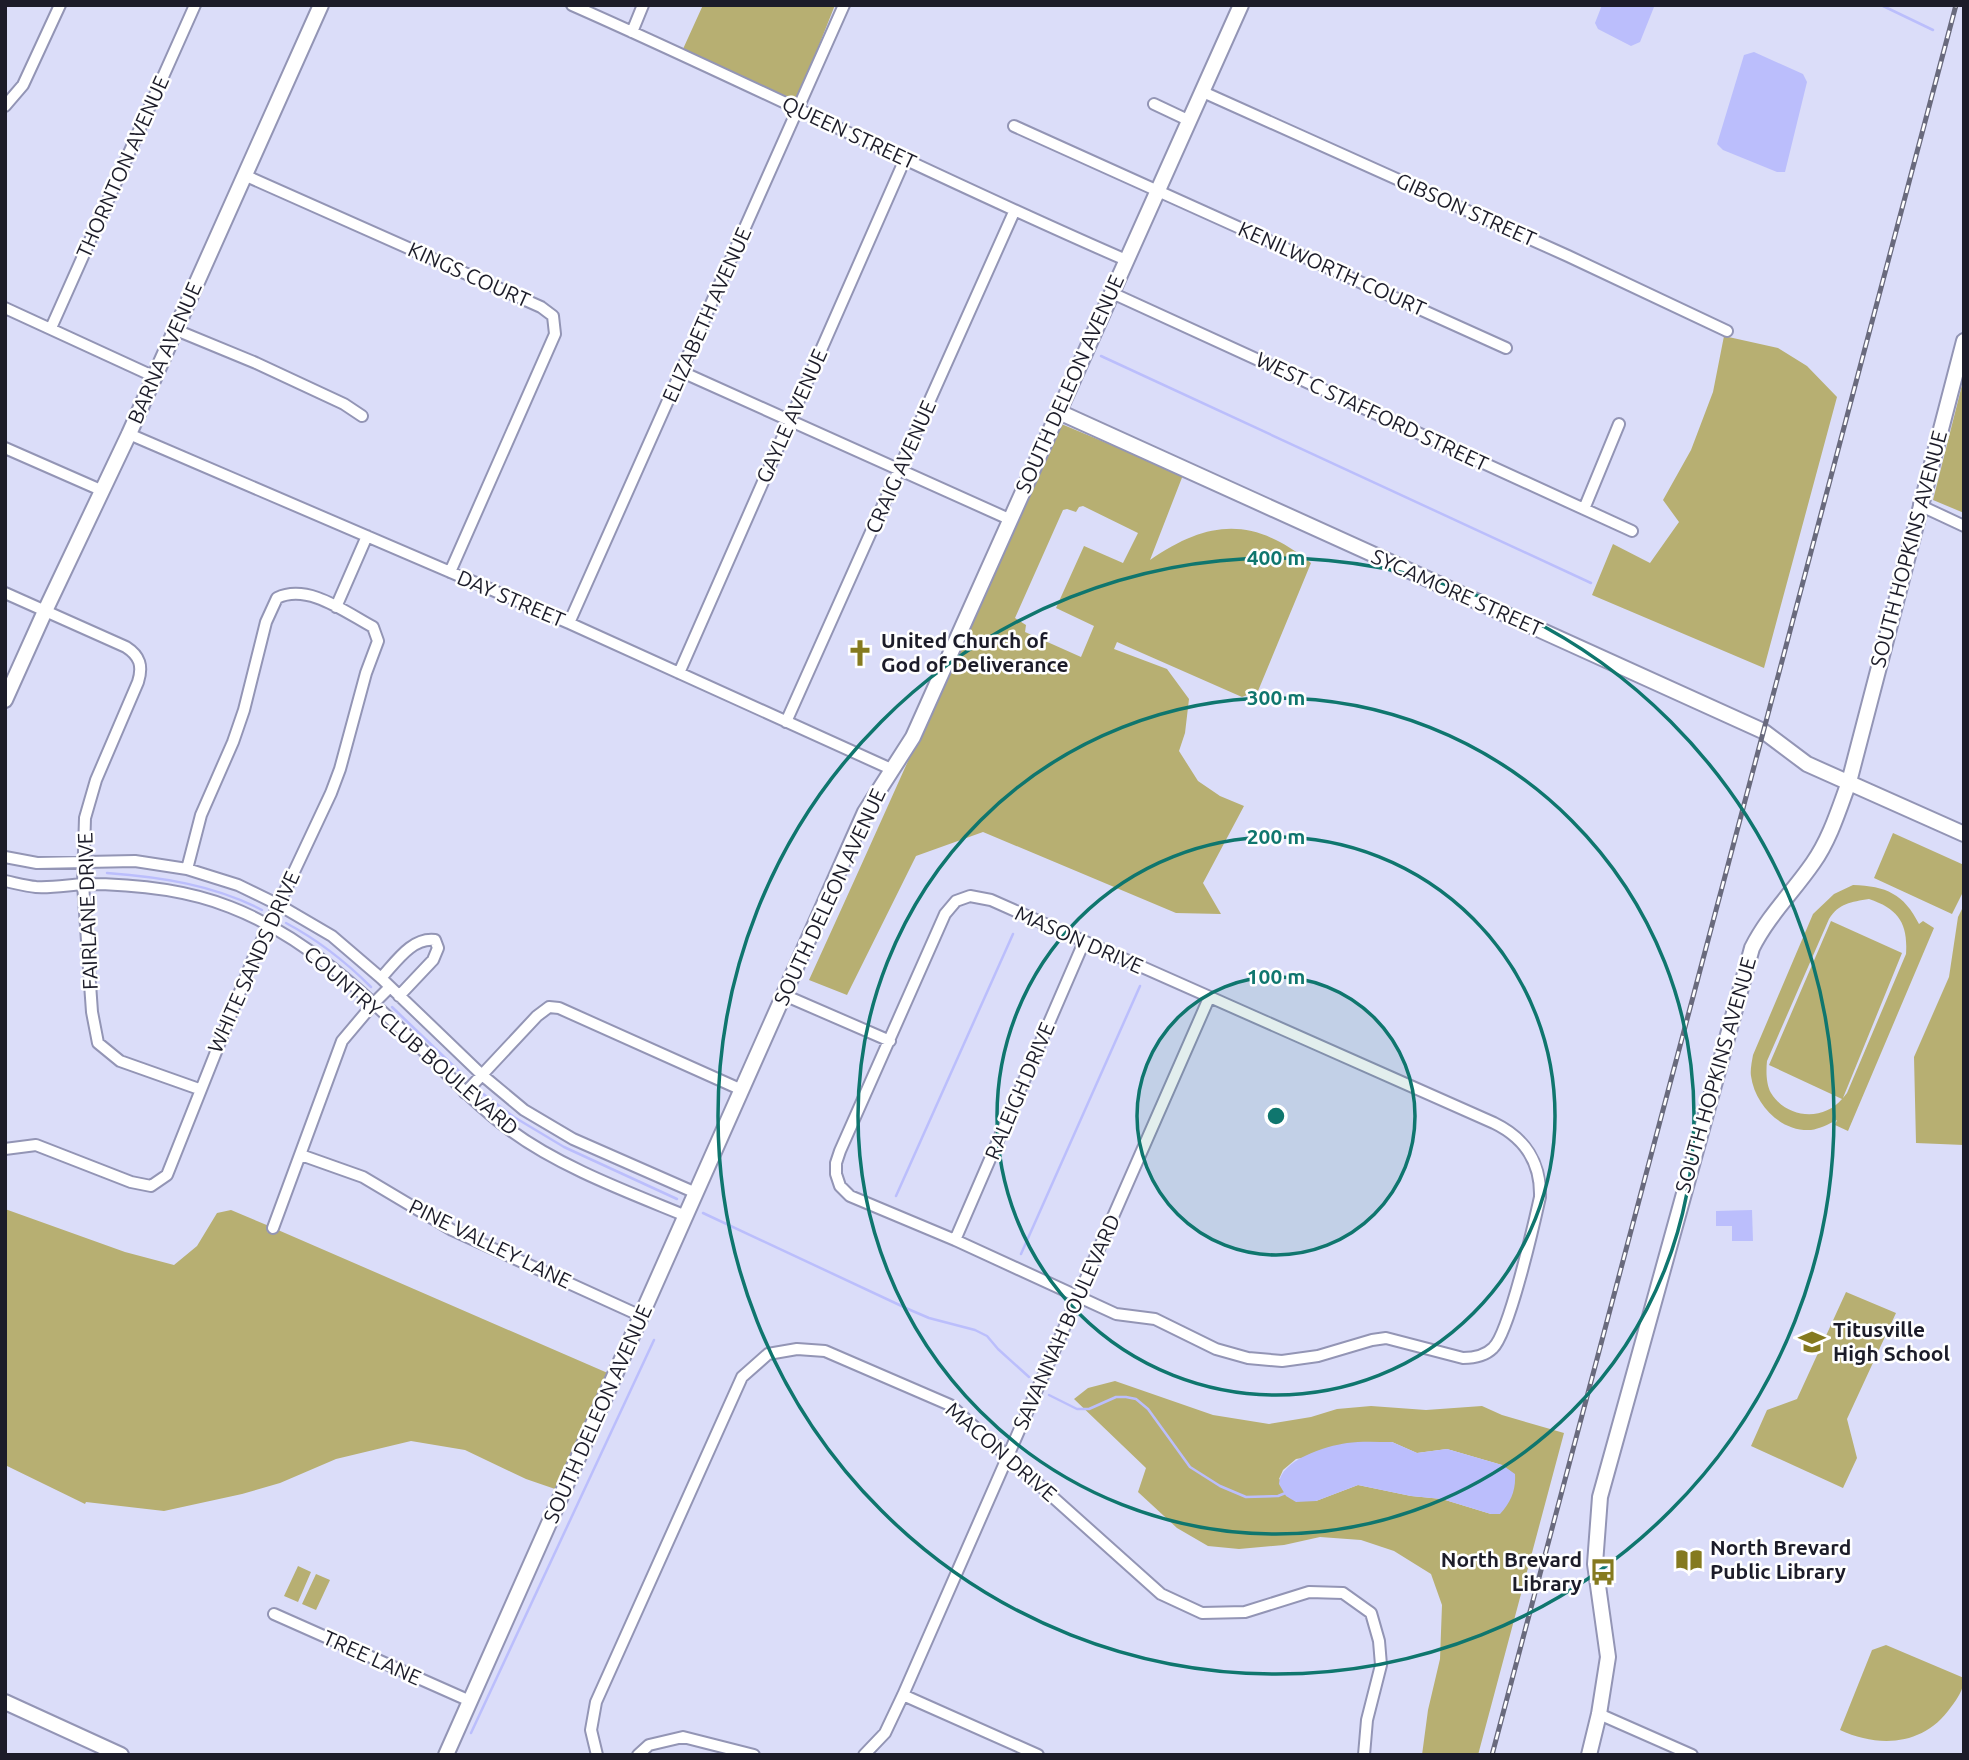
<svg xmlns="http://www.w3.org/2000/svg" width="1969" height="1760" font-family="Ubuntu,sans-serif">
	<rect width="100%" height="100%" fill="#dbddf9"/>
	<path fill="#b7af72" fill-rule="evenodd" d="M703,5H835L798,98L784,96L683,49Z
		M1724,336L1778,348L1807,366L1837,397L1764,668L1592,595L1613,544L1650,563L1679,522L1663,500L1691,450L1713,392Z
		M1962,385L1964,386V513L1933,500Z
		M1059,423L1183,475L1150,560C1210,519 1254,517 1311,563L1258,691L1242,697L1117,642L1114,649L1167,669L1189,699L1185,733L1179,751L1198,781L1220,796L1244,806L1203,883L1221,914L1176,913L983,832L916,856L847,995L809,980C894,795 975,609 1059,423ZM1083,506L1138,533L1123,563L1084,546L1056,608L1094,626L1081,657L1025,632L1026,625L1015,618L1063,510L1067,509L1076,512L1079,507Z
		M1893,833L1964,865V890L1952,914L1874,878Z
		M1853,885C1886,886 1904,894 1919,924L1923,921L1934,928L1848,1131L1835,1125L1837,1120C1829,1124 1819,1129 1811,1130C1781,1132 1755,1105 1751,1076C1750,1070 1752,1061 1753,1055L1813,914L1834,894ZM1869,899C1899,909 1908,924 1906,954L1847,1093L1843,1098L1902,953L1831,921L1769,1065L1842,1099C1824,1121 1787,1119 1771,1093C1766,1084 1766,1071 1767,1061L1829,919C1839,903 1851,902 1869,899Z
		M1964,905V1145L1916,1143L1914,1057L1949,977L1958,917Z
		M5,1209L125,1252L174,1265L197,1246L217,1213L231,1210L269,1226L267,1232L276,1234L278,1230L610,1374L558,1490L526,1479L465,1450L411,1441L336,1459L280,1483L242,1494L164,1511L86,1502L85,1504L5,1465Z
		M1846,1292L1896,1313L1847,1419L1857,1458L1843,1488L1751,1446L1767,1410L1797,1399Z
		M1115,1381L1213,1415L1269,1424L1311,1417L1337,1409L1371,1406L1426,1410L1482,1406L1502,1415L1564,1433L1478,1755H1422L1428,1710L1440,1659L1442,1605L1431,1574L1394,1551L1361,1540L1320,1537L1284,1545L1239,1549L1208,1546L1177,1528L1138,1492L1146,1468L1074,1399L1088,1388ZM1392,1442L1417,1453L1447,1449L1502,1465L1510,1471L1491,1514L1442,1499L1411,1496L1358,1485L1316,1501L1279,1479L1283,1470L1296,1459Z
		M298,1566L311,1572L298,1602L284,1596Z
		M316,1574L330,1580L316,1610L302,1604Z
		M1886,1645L1964,1678C1964,1689 1957,1699 1951,1707C1924,1746 1879,1748 1840,1730L1872,1650Z"/>
	<path fill="#bbbefc" d="M1602,5L1654,7L1640,42L1631,46L1598,29L1595,23Z
		M1754,52L1803,74L1807,82L1785,172H1777L1723,150L1717,144L1744,55Z
		M1752,1210L1753,1241H1732V1226H1716V1211Z
		M1392,1442L1417,1453L1447,1449L1502,1465L1515,1474C1516,1490 1511,1502 1500,1514H1491L1442,1499L1411,1496L1358,1485L1316,1501L1296,1502L1286,1496L1279,1484C1280,1460 1326,1446 1347,1443C1361,1441 1377,1442 1392,1442Z"/>
	<g fill="none" stroke-linecap="round" stroke-linejoin="round">
		<path stroke="#bbbefc" stroke-width="2.5" d="M1881,5L1933,30
			M1101,356L1591,583
			M107,873C161,877 214,885 262,910
			M286,923C318,940 345,961 371,987
			M392,1007L462,1074
			M482,1093L514,1117L564,1147L677,1199
			M896,1196L1013,934
			M703,1213L908,1309L929,1318L975,1330L987,1336L998,1349L1029,1377
			M1021,1254L1140,986
			M1049,1395L1077,1409H1089L1116,1397H1126L1136,1399L1148,1409L1190,1467L1220,1486L1246,1497L1278,1496L1288,1492
			M471,1733L654,1340"/>
		<defs>
			<path id="minor" d="M572,5C758,87 939,179 1126,260
				M632,32L643,5
				M1203,92L1568,256L1727,331
				M1154,104L1190,121
				M5,106L23,85L60,5
				M1014,126L1506,348
				M244,175L541,307L553,316L555,334L450,572
				M1112,293L1632,531
				M5,308L155,377
				M51,328L195,5
				M176,330L256,363L344,404L362,416
				M682,372L1009,519
				M129,434L569,623L891,769
				M5,448L103,491
				M1919,505L1964,526
				M1584,509L1619,424
				M5,593L126,647C140,656 143,666 138,682L96,780L85,818L83,884L92,1012L98,1043L120,1061L199,1089
				M336,607L367,536
				M569,623L844,5
				M679,673L905,159
				M786,722L1014,212
				M5,857L37,863L135,861L187,869L238,885L279,905L332,936L381,978L482,1075L524,1110L573,1139L696,1193
				M5,881C15,883 26,886 36,887C52,888 68,885 84,884C132,884 185,889 230,907C308,937 369,998 428,1055C454,1081 480,1108 510,1130C560,1167 628,1192 686,1216
				M970,896L991,900L1494,1123C1525,1138 1541,1163 1540,1197C1534,1224 1509,1333 1493,1348C1485,1356 1474,1358 1463,1358L1386,1338L1372,1340L1318,1356L1282,1361L1248,1358L1216,1349L1155,1319L1116,1314L955,1240L850,1196L840,1186L836,1174V1163L840,1151L945,914L956,901Z
				M381,978C396,962 412,937 435,940L438,948L433,960L399,996
				M784,995L890,1041
				M465,1093L537,1016L549,1007L559,1008L742,1090
				M5,1149L36,1145L131,1182L151,1186L167,1175L253,959L331,793L340,769L366,673L378,641L373,627C345,612 308,583 277,598L266,622L244,710L233,742L201,815L187,869
				M301,1155L363,1177L452,1230L641,1316
				M273,1228L342,1041L374,1003L390,987
				M955,1240L1084,942
				M274,1614L470,1701
				M903,1695L1038,1755
				M1599,1714L1692,1755
				M597,1755L591,1730L596,1702L742,1377L768,1354L797,1349L825,1351L950,1405L1161,1594L1202,1613L1245,1612L1309,1592L1343,1593L1371,1613L1379,1641L1381,1665L1367,1720L1364,1755
				M638,1755L649,1745L683,1737L754,1755
				M864,1755L885,1733L903,1695L1209,998"/>
			<path id="tertiary" d="M1059,412L1763,731L1807,764L1964,834
				M5,700L45,611L129,434L321,5
				M5,1702L121,1755
				M446,1755L865,812L913,737L1241,5
				M1589,1755L1599,1714L1608,1657L1595,1564L1600,1497L1752,948C1768,916 1793,892 1813,863C1830,839 1839,809 1849,782L1964,341"/>
		</defs>
		<use href="#minor" stroke="#9395b5" stroke-width="14"/>
		<use href="#tertiary" stroke="#9395b5" stroke-width="18"/>
		<use href="#minor" stroke="#fff" stroke-width="10"/>
		<use href="#tertiary" stroke="#fff" stroke-width="14"/>
		<defs>
			<path id="rail" d="M1492,1755L1956,5"/>
		</defs>
		<use href="#rail" stroke="#696a7d" stroke-width="5"/>
		<use href="#rail" stroke="#fff" stroke-width="2.5" stroke-dasharray="8" stroke-linecap="butt"/>
	</g>
	<circle cx="1276" cy="1116" r="139" fill="#0f766e" fill-opacity=".12"/>
	<g fill="none" stroke="#0f766e" stroke-width="3.5">
		<circle cx="1276" cy="1116" r="139"/>
		<circle cx="1276" cy="1116" r="279"/>
		<circle cx="1276" cy="1116" r="418"/>
		<circle cx="1276" cy="1116" r="558"/>
	</g>
	<defs>
		<symbol id="church-bare" viewBox="-9 -9 18 18"><path d="M-1.2-6h2.4v3.5h3.3v2.4h-3.3V6h-2.4V-.1h-3.3v-2.4h3.3Z" fill="#857a1f" stroke="#fff" stroke-width="2.5" paint-order="stroke"/></symbol>
		<symbol id="school-bare" viewBox="-9 -9 18 18"><path d="M0-5L7-2L0 1L-7-2ZM-4 1L0 2.5L4 1V4Q0 6-4 4Z" fill="#857a1f" stroke="#fff" stroke-width="2.5" paint-order="stroke"/></symbol>
		<symbol id="library-bare" viewBox="-9 -9 18 18"><path d="M-6-4Q-3-5.5-.7-3.5V5Q-3 3-6 4ZM6-4Q3-5.5 .7-3.5V5Q3 3 6 4Z" fill="#857a1f" stroke="#fff" stroke-width="2.5" paint-order="stroke"/></symbol>
		<symbol id="bus-bare" viewBox="-9 -9 18 18"><path d="M-5-6H5V4H4V6H2V4H-2V6H-4V4H-5ZM-3.5-4V0h7V-4ZM-3.5 1.2v1.5H-2V1.2ZM2 1.2v1.5H3.5V1.2Z" fill="#857a1f" stroke="#fff" stroke-width="2.5" paint-order="stroke"/></symbol>
	</defs>
	<g fill-rule="evenodd">
		<use href="#church-bare" x="841" y="634" width="38" height="38"/>
		<use href="#school-bare" x="1793" y="1323" width="38" height="38"/>
		<use href="#library-bare" x="1670" y="1541" width="38" height="38"/>
		<use href="#bus-bare" x="1584" y="1553" width="38" height="38"/>
	</g>
	<g text-anchor="middle" stroke-width="5" stroke-linejoin="round" paint-order="stroke">
		<g font-size="21" fill="#1c1c29" stroke="#fff">
			<text transform="translate(849 133) rotate(25)" y="7">QUEEN STREET</text>
			<text transform="translate(123 167) rotate(-66)" y="7">THORNTON AVENUE</text>
			<text transform="translate(1466 210) rotate(24)" y="7">GIBSON STREET</text>
			<text transform="translate(1332 269) rotate(24)" y="7">KENILWORTH COURT</text>
			<text transform="translate(469 275) rotate(24)" y="7">KINGS COURT</text>
			<text transform="translate(707 315) rotate(-66)" y="7">ELIZABETH AVENUE</text>
			<text transform="translate(165 353) rotate(-66)" y="7">BARNA AVENUE</text>
			<text transform="translate(1070 384) rotate(-66)" y="7">SOUTH DELEON AVENUE</text>
			<text transform="translate(1372 412) rotate(25)" y="7">WEST C STAFFORD STREET</text>
			<text transform="translate(792 416) rotate(-66)" y="7">GAYLE AVENUE</text>
			<text transform="translate(901 467) rotate(-66)" y="7">CRAIG AVENUE</text>
			<text transform="translate(1909 549) rotate(-75)" y="7">SOUTH HOPKINS AVENUE</text>
			<text transform="translate(1457 593) rotate(24)" y="7">SYCAMORE STREET</text>
			<text transform="translate(511 599) rotate(23)" y="7">DAY STREET</text>
			<text transform="translate(830 897) rotate(-65)" y="7">SOUTH DELEON AVENUE</text>
			<text transform="translate(88 911) rotate(-92)" y="7">FAIRLANE DRIVE</text>
			<text transform="translate(1079 940) rotate(24)" y="7">MASON DRIVE</text>
			<text transform="translate(254 962) rotate(-66)" y="7">WHITE SANDS DRIVE</text>
			<text transform="translate(411 1041) rotate(41)" y="7">COUNTRY CLUB BOULEVARD</text>
			<text transform="translate(1716 1075) rotate(-74)" y="7">SOUTH HOPKINS AVENUE</text>
			<text transform="translate(1020 1091) rotate(-67)" y="7">RALEIGH DRIVE</text>
			<text transform="translate(490 1244) rotate(26)" y="7">PINE VALLEY LANE</text>
			<text transform="translate(1067 1322) rotate(-66)" y="7">SAVANNAH BOULEVARD</text>
			<text transform="translate(598 1414) rotate(-66)" y="7">SOUTH DELEON AVENUE</text>
			<text transform="translate(1001 1452) rotate(41)" y="7">MACON DRIVE</text>
			<text transform="translate(372 1658) rotate(24)" y="7">TREE LANE</text>
		</g>
		<g font-size="21" font-weight="bold" fill="#1c1c29" stroke="#fff" text-anchor="start">
			<text x="881" y="648">United Church of<tspan x="881" dy="24">God of Deliverance</tspan></text>
			<text x="1833" y="1337">Titusville<tspan x="1833" dy="24">High School</tspan></text>
			<text x="1710" y="1555">North Brevard<tspan x="1710" dy="24">Public Library</tspan></text>
			<text x="1582" y="1567" text-anchor="end">North Brevard<tspan x="1582" dy="24">Library</tspan></text>
		</g>
	</g>
	<circle cx="1276" cy="1116" r="10" fill="#0f766e" stroke="#fff" stroke-width="3.5"/>
	<g font-size="21" text-anchor="middle" font-weight="bold" fill="#0f766e" stroke="#fff" stroke-width="5" stroke-linejoin="round" paint-order="stroke">
		<text x="1276" y="565">400 m</text>
		<text x="1276" y="705">300 m</text>
		<text x="1276" y="844">200 m</text>
		<text x="1276" y="984">100 m</text>
	</g>
	<rect width="1969" height="1760" fill="none" stroke="#1c1c29" stroke-width="14"/>
</svg>
